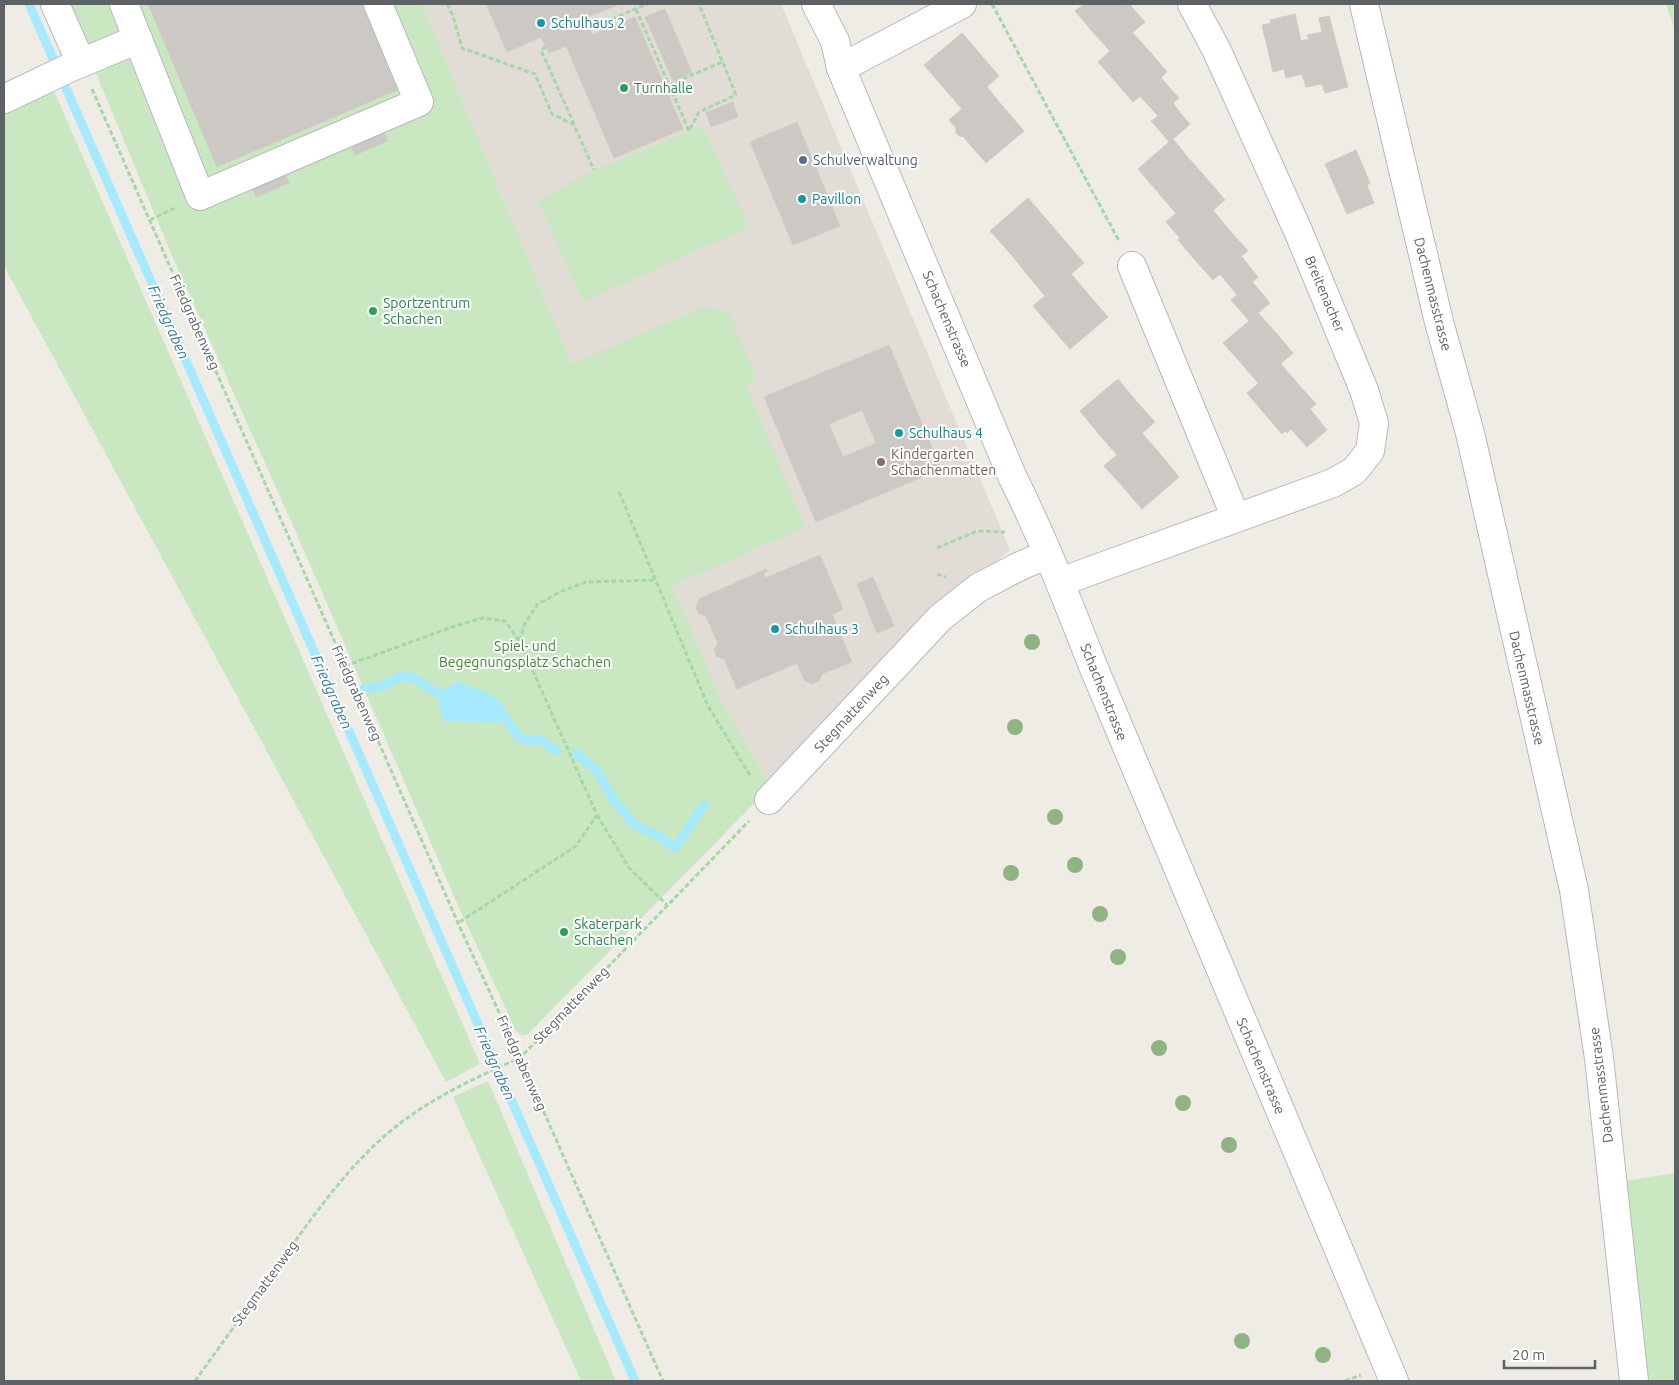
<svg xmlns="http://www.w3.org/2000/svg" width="1679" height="1385" font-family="Ubuntu,sans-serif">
<rect width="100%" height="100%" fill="#efebe5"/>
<path fill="#e1dcd6" d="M422,4h359l229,546 -49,41 -190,195 -48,-82 -151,-340z"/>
<g fill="#c9e7c1">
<path d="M67,4h355l150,360 131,-57 26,6 28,66 -11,6 59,142 -133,59 51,118 48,82 -243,248 -6,2 -6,-5 -59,-128 -162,-373 -122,-272z"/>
<path d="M1666,4h9v27z"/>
<path d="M54,91l426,973 -34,18 -442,-816v-155z"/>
<path d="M703,126l46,101 -166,75 -45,-101 56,-31z"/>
<path d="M488,1081l128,300h-35l-128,-284z"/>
<path d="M1675,1173v208h-32l-22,-199z"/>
</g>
<path fill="#a5eaff" d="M457,682c18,7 51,12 50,37l-9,4 -55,-2 -6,-28z"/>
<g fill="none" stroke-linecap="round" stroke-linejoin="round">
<g stroke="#a5eaff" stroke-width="9">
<path d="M29,4l606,1377"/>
<path d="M364,688h9l10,-2 16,-9h13l25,16"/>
<path d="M507,719c10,15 11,26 32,20l17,12"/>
<path d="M576,753l20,17 17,29 18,22 13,9 13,5 18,13 29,-43"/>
</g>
</g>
<g fill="#ccc8c4" stroke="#d4cbc3" fill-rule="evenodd">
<path d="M148,4h218l36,84 -185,79z"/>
<path d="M486,4h134l-34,14 7,17 -24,10 -2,-5 -7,3 -5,-12 -48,21z"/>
<path d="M1084,4h40l-32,27 -17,-20z"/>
<path d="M1124,4h5l16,18 -35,29 -18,-20z"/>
<path d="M665,9l27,64 -19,8 -28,-64z"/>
<path d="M1295,14l16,72 -5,1 -4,-13 -16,4 -2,-9 -11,3 -11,-47 9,-2 -1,-3z"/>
<path d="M1329,16l19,71 -23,6 -3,-9 -11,2 -10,-45 8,-2 -2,-4 15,-3 -3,-14z"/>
<path d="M635,17l48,112 -69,29 -48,-112z"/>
<path d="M555,31l5,12 7,-3 2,5 -20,8 -8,-16z"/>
<path d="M1132,32l18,20 -35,29 -17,-19z"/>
<path d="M962,33l19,22 -38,32 -19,-22z"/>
<path d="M1150,52l17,20 -6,6 9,10 -21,18 -9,-10 -7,6 -18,-21z"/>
<path d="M981,55l18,21 -37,33 -19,-22z"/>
<path d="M987,87l18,22 -38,32 -3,-4 -5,-1 -3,-3v-5l-7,-8z"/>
<path d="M1170,88l9,10 -6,5 8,11 -20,18 -10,-11 7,-5 -9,-10z"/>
<path d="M733,102l5,15 -27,10 -5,-14z"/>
<path d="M1005,109l19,22 -38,32 -19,-22z"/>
<path d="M1181,114l9,10 -17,15 17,21 -34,30 -18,-21 31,-27 -8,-10z"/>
<path d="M797,122l43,104 -47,19 -43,-103z"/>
<path d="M383,129l5,12 -33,14 -5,-12z"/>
<path d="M1356,150l14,33 -3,2 7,18 -27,11 -22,-50z"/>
<path d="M1190,160l18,20 -35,30 -17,-20z"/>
<path d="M284,171l5,12 -33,14 -5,-12z"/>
<path d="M1208,180l17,20 -45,38 -14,-16 10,-9 -3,-3z"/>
<path d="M1028,198l19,22 -38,32 -19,-21z"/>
<path d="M1213,210l16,20 -34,30 -17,-20z"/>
<path d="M1047,220l18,21 -38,33 -18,-22z"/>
<path d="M1229,230l19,21 -7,5 9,11 -21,18 -9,-11 -7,6 -18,-20z"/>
<path d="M1065,241l19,22 -39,33 -18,-22z"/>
<path d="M1250,267l8,10 -21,18 -8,-10z"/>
<path d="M1071,274l18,21 -38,32 -18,-21z"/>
<path d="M1252,282l9,10 -21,18 -9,-10z"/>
<path d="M1261,292l9,11 -12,10 18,20 -35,30 -18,-20 26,-22 -9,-11z"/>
<path d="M1089,295l19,22 -38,32 -19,-22z"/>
<path d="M1276,333l17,20 -35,30 -17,-20z"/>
<path d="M889,345l52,124 -125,53 -52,-125zM862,410l14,33 -33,14 -14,-33z"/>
<path d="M1281,364l17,20 -34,29 -17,-20z"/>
<path d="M1118,379l18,22 -38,32 -18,-22z"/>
<path d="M1298,384l18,20 -6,5 8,10 -20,18 -7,-8 -4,4 -2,-2 -3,3 -18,-21z"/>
<path d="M1136,401l19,21 -38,33 -19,-22z"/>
<path d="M1318,419l9,11 -20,17 -9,-10z"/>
<path d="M1142,433l19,22 -38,32 -19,-21z"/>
<path d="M1161,455l18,22 -37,32 -19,-22z"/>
<path d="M820,555l23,54 -8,4 -15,-32 -15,5 -4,-10 -10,-4 -2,-4z"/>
<path d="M789,568l2,4 10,4 4,10 15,-5 15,32 -3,1 20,48 -30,12 -3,7 -7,3 -7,-3 -8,-18 -60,26 -13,-30 -7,-2 -3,-7 4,-7 -12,-27 -8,-3 -2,-7 3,-7 67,-30 1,3 -3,1 1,5z"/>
<path d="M873,577l21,49 -17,7 -20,-49z"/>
</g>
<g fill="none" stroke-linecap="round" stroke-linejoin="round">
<defs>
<g id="minor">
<path d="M55,4l26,59"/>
<path d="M124,4l76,192 219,-94 -41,-98"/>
<path d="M816,4l19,37 6,27 171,408c31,62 56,126 81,190l301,715"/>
<path d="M1364,4l75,318 31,111 104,457 25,168 35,323"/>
<path d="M841,68l121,-64"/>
<path d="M4,99l65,-31 69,-29"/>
<path d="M1132,266l104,252"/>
<path d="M1060,582l273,-99 21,-12 16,-20 4,-28 -10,-33 -65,-157 -82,-182 -25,-47"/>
<path d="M769,800l171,-182 38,-30 40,-21 30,-13"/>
</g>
</defs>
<use href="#minor" stroke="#b5b9bc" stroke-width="30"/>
<g stroke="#a4d9a7" stroke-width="3" stroke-dasharray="5 2.5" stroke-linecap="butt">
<path d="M447,4l6,12 9,32 73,26 17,40 22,11 20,45"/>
<path d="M992,4l127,237"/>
<path d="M636,9l53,122 10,-19 37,-17 -37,-91"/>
<path d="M591,28l56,-24"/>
<path d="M546,47l-5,3 33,74"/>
<path d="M669,85l55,-24"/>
<path d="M92,89l366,834 62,135 143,323"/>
<path d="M150,220l25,-12"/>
<path d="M619,492l89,214 43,71"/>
<path d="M937,548l40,-17 28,1"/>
<path d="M937,574l9,3"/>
<path d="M520,641l5,-18 13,-19 24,-13 24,-9 69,-2"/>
<path d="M345,666l107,-39 30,-9 23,3 15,21 77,173 -21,31 -118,77"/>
<path d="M597,815l32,53 38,37"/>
<path d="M195,1381c29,-40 57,-80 86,-120 32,-45 65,-92 107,-128 39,-33 86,-55 132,-75l229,-237"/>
<path d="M1345,1381l16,-6"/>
</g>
<use href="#minor" stroke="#fff" stroke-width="28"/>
</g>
<g fill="#8fb383">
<circle cx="1032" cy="642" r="8"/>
<circle cx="1015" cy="727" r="8"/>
<circle cx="1055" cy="817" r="8"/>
<circle cx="1075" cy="865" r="8"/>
<circle cx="1011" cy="873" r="8"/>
<circle cx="1100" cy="914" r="8"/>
<circle cx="1118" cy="957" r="8"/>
<circle cx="1159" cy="1048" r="8"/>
<circle cx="1183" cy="1103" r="8"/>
<circle cx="1229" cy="1145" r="8"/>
<circle cx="1242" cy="1341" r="8"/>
<circle cx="1323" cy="1355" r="8"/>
</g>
<g fill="#0f9aa8" stroke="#fff" stroke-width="2">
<circle cx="541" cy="23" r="5"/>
<circle cx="802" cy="199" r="5"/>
<circle cx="899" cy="433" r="5"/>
<circle cx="775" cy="629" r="5"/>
</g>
<g fill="#2e9e5b" stroke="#fff" stroke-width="2">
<circle cx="624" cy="88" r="5"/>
<circle cx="373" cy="311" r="5"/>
<circle cx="564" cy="932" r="5"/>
</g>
<circle fill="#5c6f8a" stroke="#fff" stroke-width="2" cx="803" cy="160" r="5"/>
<circle fill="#8d6e63" stroke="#fff" stroke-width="2" cx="881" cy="462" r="5"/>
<g text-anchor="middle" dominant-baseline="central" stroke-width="4" stroke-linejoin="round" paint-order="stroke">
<g font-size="14" fill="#0d838f" stroke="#fff" text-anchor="start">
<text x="551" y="23">Schulhaus 2</text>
<text x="812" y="199">Pavillon</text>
<text x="909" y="433">Schulhaus 4</text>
<text x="785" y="629">Schulhaus 3</text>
</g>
<g font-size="14" fill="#27864d" stroke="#fff" text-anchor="start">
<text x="634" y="88">Turnhalle</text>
<text x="383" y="303">Sportzentrum<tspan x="383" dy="16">Schachen</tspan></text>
<text x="574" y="924">Skaterpark<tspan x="574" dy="16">Schachen</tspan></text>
</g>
<g font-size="14" fill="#4e5e75" stroke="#fff" text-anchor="start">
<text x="813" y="160">Schulverwaltung</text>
</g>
<g font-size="14" fill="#5c6265" stroke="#fff">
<text transform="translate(1325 294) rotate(67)">Breitenacher</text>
<text transform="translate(1433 294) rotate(76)">Dachenmasstrasse</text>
<text transform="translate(947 319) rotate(67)">Schachenstrasse</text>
<text transform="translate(195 322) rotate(66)">Friedgrabenweg</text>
<text transform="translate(1527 688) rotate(77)">Dachenmasstrasse</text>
<text transform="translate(1104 692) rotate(68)">Schachenstrasse</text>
<text transform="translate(357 693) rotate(66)">Friedgrabenweg</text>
<text transform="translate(851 713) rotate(-47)">Stegmattenweg</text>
<text transform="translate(571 1005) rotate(-46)">Stegmattenweg</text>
<text transform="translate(522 1063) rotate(66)">Friedgrabenweg</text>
<text transform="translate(1261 1066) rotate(67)">Schachenstrasse</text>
<text transform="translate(1601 1085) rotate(-97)">Dachenmasstrasse</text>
<text transform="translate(265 1283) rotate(-54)">Stegmattenweg</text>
</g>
<g font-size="14" fill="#785e54" stroke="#fff" text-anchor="start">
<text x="891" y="454">Kindergarten<tspan x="891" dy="16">Schachenmatten</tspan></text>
</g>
<g font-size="14" fill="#408533" stroke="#fff">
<text x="525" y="646">Spiel- und<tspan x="525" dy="16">Begegnungsplatz Schachen</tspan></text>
</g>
<g font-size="15" font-style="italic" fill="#377b98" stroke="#fff">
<text transform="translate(169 322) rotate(66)">Friedgraben</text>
<text transform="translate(332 692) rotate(66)">Friedgraben</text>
<text transform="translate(495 1063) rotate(66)">Friedgraben</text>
</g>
</g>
<rect width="1679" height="1385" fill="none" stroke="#5c6265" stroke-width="10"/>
<path d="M1504 1360v8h91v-8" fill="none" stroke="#5c6265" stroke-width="2.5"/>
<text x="1512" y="1360" font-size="15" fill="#5c6265" stroke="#ffffff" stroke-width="4" paint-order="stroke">20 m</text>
</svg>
